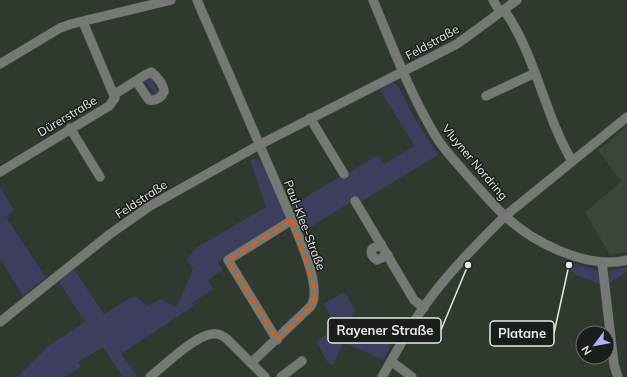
<svg xmlns="http://www.w3.org/2000/svg" width="627" height="377" font-family="Mulish,sans-serif">
<rect width="100%" height="100%" fill="#2f392e"/>
<path fill="#394738" d="M627,125v127l-17,3 -25,-43 28,-23 8,-8 -23,-31 12,-9z"/>
<g fill="#3d3d5e">
<path d="M146,75l10,4 -4,2 5,9 5,-1 -8,9 -6,-3 6,-2 -7,-11 -6,1z"/>
<path d="M392,83l5,1 17,33 24,38 -79,48 -3,-4 -54,33 -11,-26 51,-31 6,-2 30,-18 6,9 31,-18 -35,-56z"/>
<path d="M255,159l6,3 2,3 24,56 -69,41 5,8 -15,10 5,9 -21,14 2,3 -73,48 17,23h-15l-20,-30 -25,15 3,5 -17,10h-46l30,-31 37,-24 -26,-40 15,-13 30,45 30,-18 14,10 12,-7 16,8 15,-31 2,-9 -7,-7 10,-12 70,-41 -16,-47z"/>
<path d="M0,187l14,23 -8,7 40,60 -23,19 -23,-38z"/>
<path d="M561,260c13,4 25,6 37,11l2,13 -25,-9z"/>
<path d="M627,267v5l-18,11v-12z"/>
<path d="M344,292l11,18 -8,16 44,19 -8,15 -40,-18 -10,23 -5,-2 -12,-22 22,-13 -14,-24z"/>
</g>
<g fill="none" stroke-linecap="round" stroke-linejoin="round">
<defs>
<g id="minor">
<path d="M197,0l95,220c7,18 32,71 18,87l-59,56"/>
<path d="M373,0c19,45 36,92 62,135 8,14 21,27 32,40 12,13 23,27 37,40 28,27 83,55 123,45"/>
<path d="M493,0l7,12"/>
<path d="M504,10c32,45 40,104 68,151"/>
<path d="M0,64l60,-36 11,-4 100,-24"/>
<path d="M115,94l30,-19 6,-3c6,4 13,13 13,20 -3,6 -8,9 -15,8l-13,-19"/>
<path d="M486,96l49,-23"/>
<path d="M310,118l34,56"/>
<path d="M70,128l30,49"/>
<path d="M0,172l109,-66 6,-8 -32,-76"/>
<path d="M355,201l59,99 10,8"/>
<path d="M381,244l-9,5c-2,5 1,9 5,11l11,-5"/>
<path d="M602,262l12,103 4,12"/>
<path d="M0,322l110,-88 40,-28 109,-61 198,-101 60,-44"/>
<path d="M277,340l-49,-80 64,-40"/>
<path d="M391,361l21,16"/>
<path d="M150,377c15,-12 45,-42 63,-43 5,-1 10,2 14,5l38,38"/>
<path d="M281,377l21,-16"/>
<path d="M382,377c13,-23 26,-47 41,-69 23,-33 53,-63 82,-92l122,-99"/>
</g>
</defs>
<use href="#minor" stroke="#4c554b" stroke-width="10"/>
<use href="#minor" stroke="#757974" stroke-width="9"/>
</g>
<path fill="none" stroke="#e8590c" stroke-width="3" stroke-dasharray="8 5" stroke-linejoin="round" d="M292,220l23,70 -2,14 -36,36 -49,-80z"/>
<g text-anchor="middle" dominant-baseline="central" stroke-width="3" stroke-linejoin="round" paint-order="stroke">
<g font-size="12" fill="#e4eae3" stroke="#1a1e1a">
<text transform="translate(432 42) rotate(-29)">Feldstraße</text>
<text transform="translate(67 116) rotate(-31)">Dürerstraße</text>
<text transform="translate(475 162) rotate(50)">Vluyner Nordring</text>
<text transform="translate(141 199) rotate(-33)">Feldstraße</text>
<text transform="translate(305 225) rotate(69)">Paul-Klee-Straße</text>
</g>
</g>
<path fill="none" stroke="#e4eae3" stroke-width="1.5" d="M468 265L441 330M569 265L554 333"/>
<g fill="#e4eae3" stroke="#1a1e1a" stroke-width="1.5">
<circle cx="468" cy="265" r="4"/>
<circle cx="569" cy="265" r="4"/>
</g>
<g fill="#1a1e1a" stroke="#e4eae3" stroke-width="1.5">
<rect x="328" y="318" width="113" height="25" rx="4"/>
<rect x="490" y="321" width="64" height="25" rx="4"/>
</g>
<g font-size="13" text-anchor="middle" font-weight="bold" fill="#e4eae3">
<text x="385" y="335">Rayener Straße</text>
<text x="522" y="338">Platane</text>
</g>
<g transform="translate(595 345) rotate(238)"><circle r="19" fill="#1a1e1a" stroke="#6b706a"/>
<path d="M0-3L7 15L0 10L-7 15Z" fill="#adaffb"/>
<text y="-6" font-size="11" font-weight="bold" text-anchor="middle" fill="#e4eae3">N</text>
</g>
</svg>
